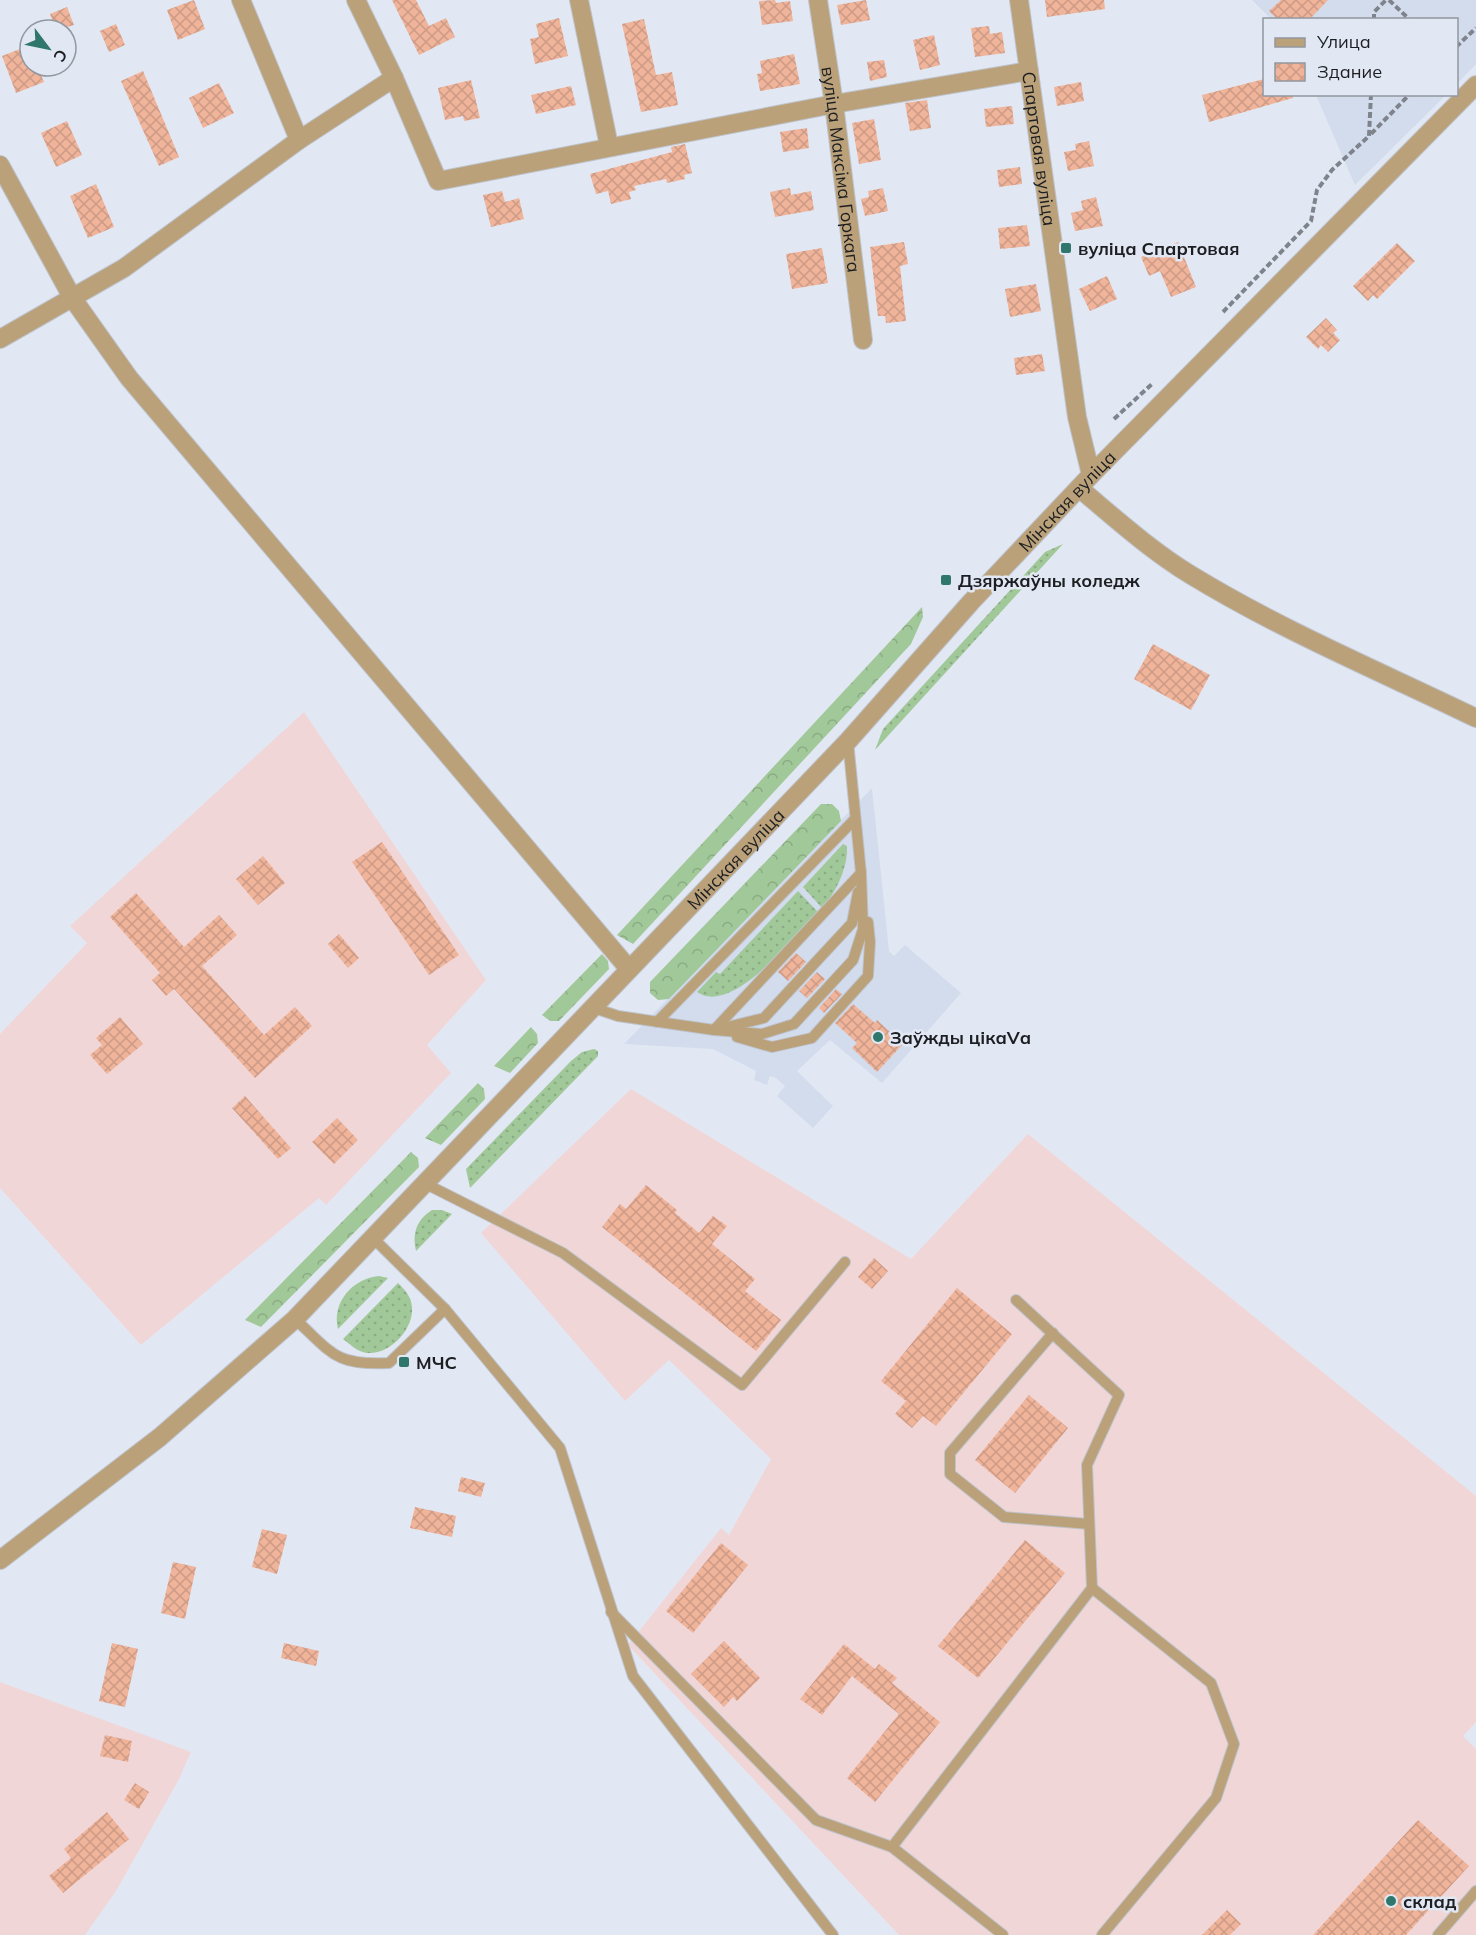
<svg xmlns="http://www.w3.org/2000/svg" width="1476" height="1935" font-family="Mulish,sans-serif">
<defs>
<pattern id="grass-dots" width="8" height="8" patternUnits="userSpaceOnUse" patternTransform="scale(1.5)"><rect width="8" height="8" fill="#a1c899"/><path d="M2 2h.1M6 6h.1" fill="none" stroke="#8aab84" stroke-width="1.8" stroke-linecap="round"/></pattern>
<pattern id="forest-crowns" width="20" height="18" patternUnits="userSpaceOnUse" patternTransform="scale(1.5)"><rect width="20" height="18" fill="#a1c899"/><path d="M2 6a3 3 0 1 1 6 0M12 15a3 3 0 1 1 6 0" fill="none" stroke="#8aab84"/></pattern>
<pattern id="building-cross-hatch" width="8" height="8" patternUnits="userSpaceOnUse" patternTransform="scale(1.5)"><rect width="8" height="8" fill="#f0b49b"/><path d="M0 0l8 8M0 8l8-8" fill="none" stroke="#cd9a85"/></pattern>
</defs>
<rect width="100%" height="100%" fill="#e2e8f3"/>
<g fill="#d2dced">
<path d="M1252,0h224v64l-19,20 -1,-64 -185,-1z"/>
<path d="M1316,95h130l-91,90z"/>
<path d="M872,788l17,163 5,5 11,-11 56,48 -79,90 -52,-43 -33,31 36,35 -20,22 -36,-32 8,-10 -9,-8 -6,-2 -3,9 -13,-5 2,-9 -43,-22 -89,-5z"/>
</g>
<g fill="#f1d6d7">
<path d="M304,712l182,268 -59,65 24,28 -125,132 -7,-7 -178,147 -141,-157v-154l87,-91 -17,-17z"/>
<path d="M631,1089l280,170 117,-125 448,362v226l-13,14 13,13v186h-577l-271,-290 93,-117 8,7 42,-76 -102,-99 -44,41 -144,-168z"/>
<path d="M0,1682l191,70 -13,29 -62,110 -31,44h-85z"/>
</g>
<g fill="url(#grass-dots)">
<path d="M1063,544l-188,206 8,-21 162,-177z"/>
<path d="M843,844l4,2c1,22 -11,46 -25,62l-19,-21z"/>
<path d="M798,891l20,21c-21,22 -86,105 -121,80l19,-20 4,2z"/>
<path d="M594,1049l4,2v5l-128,132 -4,-19 105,-108 11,-9z"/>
<path d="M432,1210h10l10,4 -36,37c-4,-17 0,-31 16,-41z"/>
<path d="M379,1276l9,2 -50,51c-7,-26 15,-51 41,-53z"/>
<path d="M398,1283c7,7 13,13 14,24 2,22 -22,48 -45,46 -10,-1 -17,-9 -24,-14z"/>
</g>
<g fill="url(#forest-crowns)">
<path d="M922,607l1,10 -12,27 -278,300 -16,-9z"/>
<path d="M821,804h11l7,7 2,10 -172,178 -11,1 -8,-7v-11z"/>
<path d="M602,954l6,7 1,8 -50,52h-9l-8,-6z"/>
<path d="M531,1027l6,7 1,9 -28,30 -16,-7z"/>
<path d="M478,1083l6,6 1,10 -44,46 -16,-7z"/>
<path d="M411,1152l7,6 1,9 -158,160 -16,-7z"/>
</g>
<g fill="url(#building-cross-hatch)">
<path d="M194,0l11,29 -27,11 -11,-30z"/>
<path d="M392,0h24l13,26 17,-8 9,19 -36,18z"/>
<path d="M775,0l1,3 14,-2 3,20 -31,4 -3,-24z"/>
<path d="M866,0l4,20 -29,5 -4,-20z"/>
<path d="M1045,0h59l1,9 -58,8z"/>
<path d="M1281,0h47l-19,20h-31l-9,-9z"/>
<path d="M67,7l7,18 -18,5 -6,-16z"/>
<path d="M559,18l9,38 -33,8 -5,-25 9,-2 -3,-13z"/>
<path d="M644,19l12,56 16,-3 6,33 -37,7 -19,-88z"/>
<path d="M116,24l9,21 -16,7 -9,-21z"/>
<path d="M989,26l1,8 12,-2 3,21 -30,4 -4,-29z"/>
<path d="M934,35l6,30 -20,5 -7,-30z"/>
<path d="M30,45v21h7l7,16 -28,11 -14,-37z"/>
<path d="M794,54l6,30 -40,7 -3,-17 5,-1 -2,-12z"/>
<path d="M884,60l3,17 -17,4 -3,-19z"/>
<path d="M143,71l36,86 -20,9 -38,-85z"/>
<path d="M1264,79v15h29v4l-84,24 -7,-27z"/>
<path d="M471,80l9,38 -16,3 -1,-5 -18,4 -7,-32z"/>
<path d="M1081,82l3,19 -27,5 -3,-19z"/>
<path d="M219,83l15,30 -31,15 -14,-30z"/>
<path d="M571,86l5,19 -40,9 -5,-19z"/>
<path d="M927,100l4,28 -21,3 -5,-28z"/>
<path d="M1012,106l2,18 -28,3 -2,-18z"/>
<path d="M874,119l7,41 -22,4 -7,-41z"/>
<path d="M67,121l15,34 -26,12 -15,-34z"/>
<path d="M807,128l2,20 -26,4 -3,-20z"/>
<path d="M1089,141l5,25 -26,5 -4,-19 12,-2 -1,-6z"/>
<path d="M685,144l7,29 -8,2 1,4 -18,4 -1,-4 -32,7 2,4 -7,2 2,7 -20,5 -3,-13 -12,3 -6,-20 82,-22 -1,-5z"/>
<path d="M1020,167l2,17 -23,3 -2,-17z"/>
<path d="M96,184l18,43 -26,11 -18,-42z"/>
<path d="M790,188l1,7 20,-4 3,19 -39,7 -5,-25z"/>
<path d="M883,188l5,23 -23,5 -4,-17 8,-2 -1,-6z"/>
<path d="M502,191l3,11 14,-4 5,21 -33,8 -8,-32z"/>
<path d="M1096,197l7,29 -28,5 -4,-18 12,-3 -2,-9z"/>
<path d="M1027,225l3,21 -30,3 -2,-21z"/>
<path d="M904,242l4,22 -8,2 6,55 -20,2 -1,-7h-7l-8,-69z"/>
<path d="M1178,242l18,45 -25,10 -11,-26 -11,5 -8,-19z"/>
<path d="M1397,243l18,18 -38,38 -4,-4 -5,6 -15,-15z"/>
<path d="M822,248l6,35 -36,6 -6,-35z"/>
<path d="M1107,276l10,23 -27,12 -11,-22z"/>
<path d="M1036,284l5,27 -31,6 -5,-28z"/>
<path d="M1326,318l11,12 -4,3 7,7 -12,12 -7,-7 -3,4 -12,-12z"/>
<path d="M1042,354l3,17 -29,4 -2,-17z"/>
<path d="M1153,644l57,31 -19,35 -57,-31z"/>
<path d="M382,842l77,113 -30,20 -77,-113z"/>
<path d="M263,856l22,27 -27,22 -22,-26z"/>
<path d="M136,893l48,54 35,-32 18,20 -35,31 62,69 31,-28 17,19 -57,52 -81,-89 -8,7 -14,-16 8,-7 -50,-56z"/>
<path d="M339,934l20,24 -11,10 -20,-24z"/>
<path d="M796,953l10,9 -18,19 -10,-9z"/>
<path d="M817,972l8,7 -18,19 -8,-7z"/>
<path d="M836,989l6,5 -18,19 -5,-5z"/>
<path d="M853,1004l22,19 2,-3 26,24 -26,28 -25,-24 5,-5 -22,-20z"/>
<path d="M120,1017l23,27 -36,30 -17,-19 12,-10 -6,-7z"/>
<path d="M245,1096l46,52 -13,11 -46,-51z"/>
<path d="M337,1118l21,22 -24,24 -22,-22z"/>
<path d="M646,1185l31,25 -2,3 24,20 14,-17 14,10 -15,18 43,35 -10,12 36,29 -25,31 -154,-124 18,-23 6,5z"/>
<path d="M874,1258l14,13 -16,18 -14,-12z"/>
<path d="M957,1288l55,46 -76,92 -13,-10 -11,12 -17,-14 11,-13 -25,-20z"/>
<path d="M1029,1395l39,33 -53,65 -40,-33z"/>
<path d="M461,1477l24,6 -4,14 -23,-6z"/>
<path d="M415,1507l41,9 -4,21 -42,-9z"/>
<path d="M262,1529l25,6 -10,39 -25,-7z"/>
<path d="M1025,1540l40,33 -87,105 -40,-32z"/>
<path d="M721,1543l27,22 -55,68 -27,-22z"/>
<path d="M173,1562l23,5 -11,52 -24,-6z"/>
<path d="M724,1641l36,37 -23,23 -4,-4 -9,10 -33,-33z"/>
<path d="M112,1643l26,6 -13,58 -26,-6z"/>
<path d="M284,1643l35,8 -3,15 -35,-8z"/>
<path d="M844,1644l31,25 4,-5 18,14 -5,5 48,39 -65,80 -28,-24 52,-64 -47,-38 -30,39 -22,-16z"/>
<path d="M105,1735l27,6 -4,21 -28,-6z"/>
<path d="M135,1783l14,9 -10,17 -15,-9z"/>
<path d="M107,1812l22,27 -66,54 -14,-17 22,-18 -7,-9z"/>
<path d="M1418,1820l51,46 -63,69h-93z"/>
<path d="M1227,1910l14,14 -11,11h-28z"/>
</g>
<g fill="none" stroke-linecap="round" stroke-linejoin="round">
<defs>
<g id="service">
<path d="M594,1008l24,8 96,14 48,4 32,-10 59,-64 10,-31 -2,-56 -13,-132"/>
<path d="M657,1022l198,-203"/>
<path d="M723,1028l41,-10 88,-95 6,-31"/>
<path d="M714,1030l147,-157"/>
<path d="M737,1037l35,10 40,-9 56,-62 2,-34 -2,-20"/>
<path d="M426,1184l137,69 179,132 103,-123"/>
<path d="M373,1238l72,71 115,139 73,228 200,259"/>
<path d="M295,1319c37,34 40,47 94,44l56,-54"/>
<path d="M1053,1333l-103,120v21l54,43 85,7"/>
<path d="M1092,1588l119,95 23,61 -18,54 -114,137"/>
<path d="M611,1612l205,208 76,27 200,-259 -5,-123 32,-70 -103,-95"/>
<path d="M892,1847l111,88"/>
<path d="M1438,1935l38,-44"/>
</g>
<g id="minor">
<path d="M241,0l58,140"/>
<path d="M356,0l38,78 44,103 396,-77 195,-33"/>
<path d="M579,0l30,146"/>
<path id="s1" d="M818,0l16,104 29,236"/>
<path id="s2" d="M1019,0l58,417 14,58"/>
<path d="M0,165l73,134 56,79 500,591"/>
<path d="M0,339l124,-71 175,-128 95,-62"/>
</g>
<g id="tertiary">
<path d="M1079,488c36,30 71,62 112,87 90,55 190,97 285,143"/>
<path id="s3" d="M0,1560l160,-123 135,-118 553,-578 123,-139 120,-127 385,-390"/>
</g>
</defs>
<use href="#service" stroke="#bec4cd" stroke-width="12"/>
<use href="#minor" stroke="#bec4cd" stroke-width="20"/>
<use href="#tertiary" stroke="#bec4cd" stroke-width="20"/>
<g stroke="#7f838b" stroke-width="4" stroke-dasharray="6 3" stroke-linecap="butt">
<path d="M1389,0l21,20"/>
<path d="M1374,20v-8l12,-12"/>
<path d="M1456,47l20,-19"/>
<path d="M1371,94l-2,42 41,-42"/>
<path d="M1223,312l88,-91 6,-31 15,-20 37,-34"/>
<path d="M1114,419l39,-36"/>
</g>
<use href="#service" stroke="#bba179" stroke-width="10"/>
<use href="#minor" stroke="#bba179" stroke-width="18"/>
<use href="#tertiary" stroke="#bba179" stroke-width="18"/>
</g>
<g fill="#2f766c" stroke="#e2e8f3" stroke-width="2">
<rect x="1060" y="242" width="12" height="12" rx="3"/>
<rect x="940" y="574" width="12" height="12" rx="3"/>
<circle cx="878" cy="1037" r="6"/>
<rect x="398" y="1356" width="12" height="12" rx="3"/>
<circle cx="1391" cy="1901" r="6"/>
</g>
<g text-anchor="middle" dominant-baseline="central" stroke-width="5" stroke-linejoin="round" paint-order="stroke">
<g font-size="18" fill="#1c1e22" stroke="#e2e8f3">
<text stroke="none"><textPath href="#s2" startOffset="150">Спартовая вуліца</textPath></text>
<text stroke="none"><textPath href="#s1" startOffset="171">вуліца Максіма Горкага</textPath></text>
<text stroke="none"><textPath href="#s3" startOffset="1506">Мінская вуліца</textPath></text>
<text stroke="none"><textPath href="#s3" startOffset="1018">Мінская вуліца</textPath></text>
</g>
<g font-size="18" font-weight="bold" fill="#1c1e22" stroke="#e2e8f3" text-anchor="start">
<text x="1078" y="248">вуліца Спартовая</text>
<text x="958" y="580">Дзяржаўны коледж</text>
<text x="890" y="1037">Заўжды цікаVа</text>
<text x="416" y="1362">МЧС</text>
<text x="1403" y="1901">склад</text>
</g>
</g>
<rect x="1263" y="18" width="195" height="78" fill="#e2e8f3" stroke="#93979f" stroke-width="1.5"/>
<rect x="1275" y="38" width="30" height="9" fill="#bba179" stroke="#93979f" stroke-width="1.5"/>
<text x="1317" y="48" font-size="18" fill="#1c1e22">Улица</text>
<rect x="1275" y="63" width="30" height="18" fill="url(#building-cross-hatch)" stroke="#93979f" stroke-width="1.5"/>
<text x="1317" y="78" font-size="18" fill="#1c1e22">Здание</text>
<g transform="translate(48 48) rotate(122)"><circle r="28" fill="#e2e8f3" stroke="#93979f" stroke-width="1.5"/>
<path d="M0-4.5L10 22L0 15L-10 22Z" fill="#2f766c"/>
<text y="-9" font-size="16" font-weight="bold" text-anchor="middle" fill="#1c1e22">С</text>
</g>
</svg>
